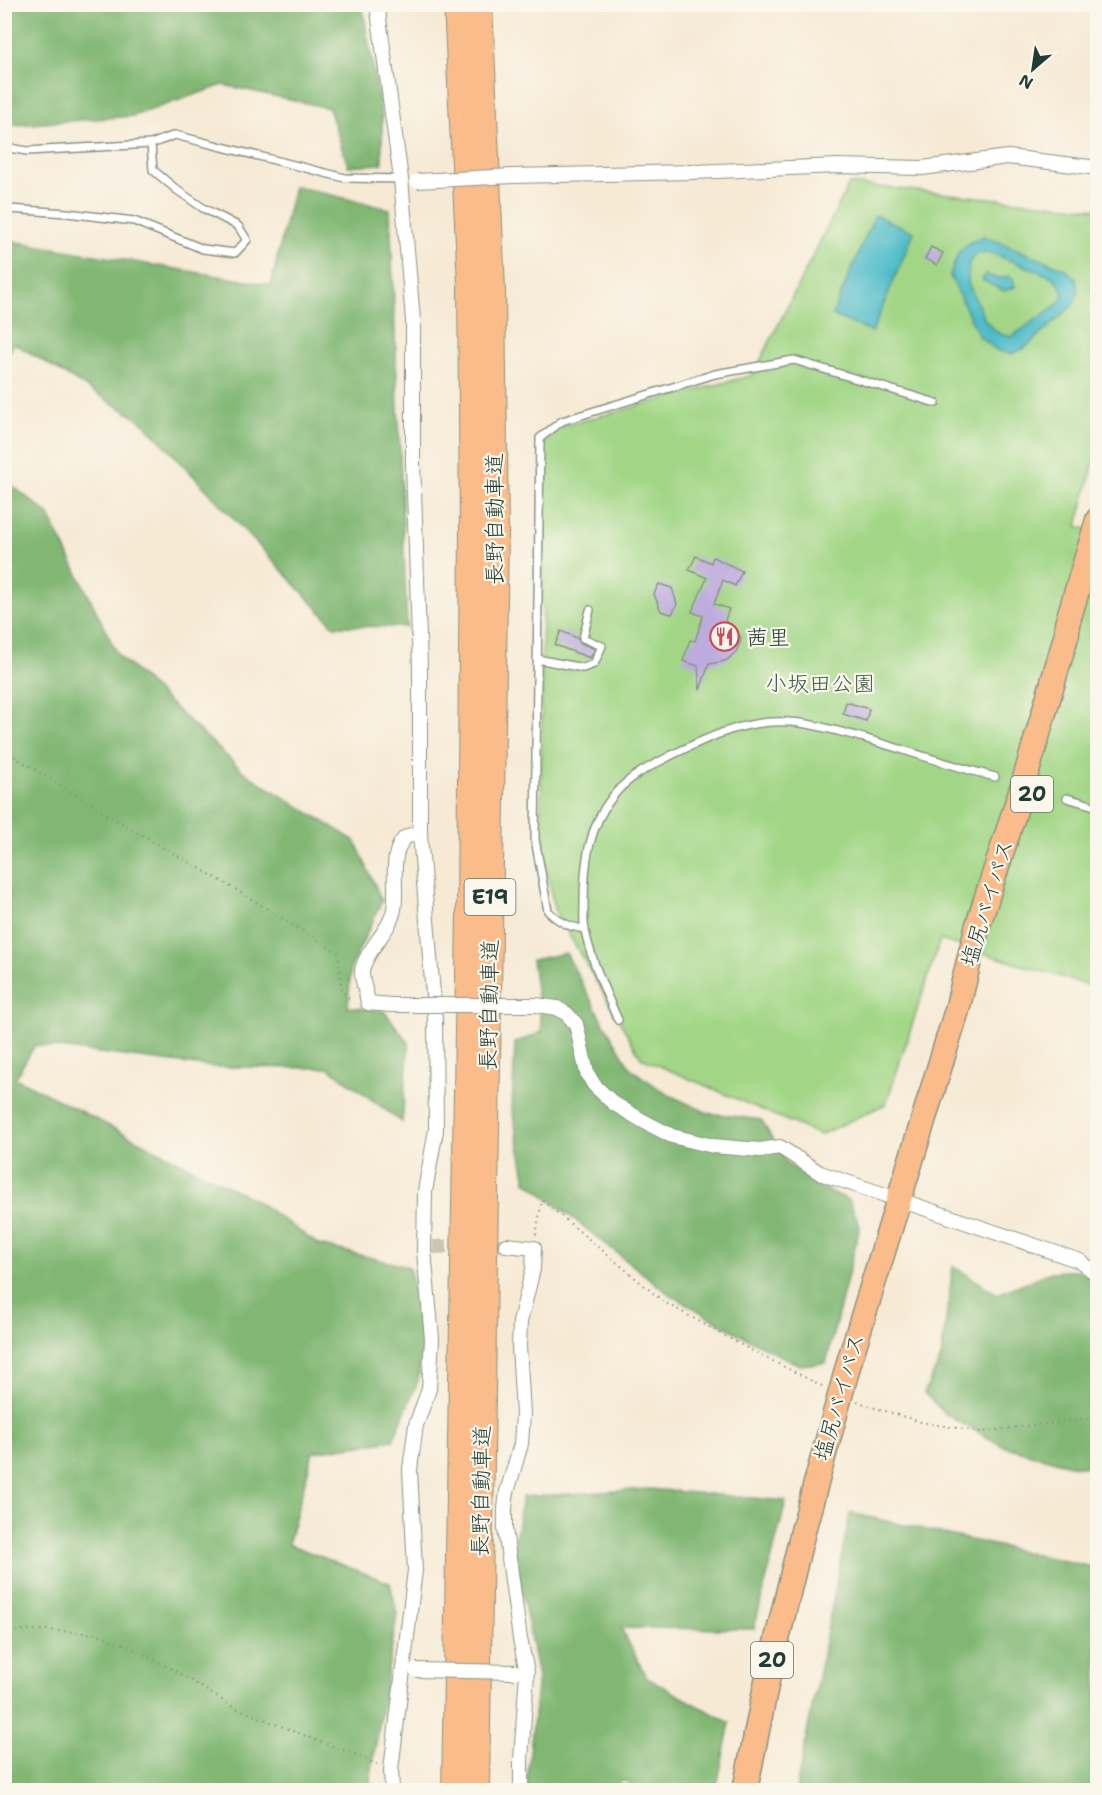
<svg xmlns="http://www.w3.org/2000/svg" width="1102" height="1795" font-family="'Shantell Sans','Klee One',sans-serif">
<rect width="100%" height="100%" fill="#fbf7ec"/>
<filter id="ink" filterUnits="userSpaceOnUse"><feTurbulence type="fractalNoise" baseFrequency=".0167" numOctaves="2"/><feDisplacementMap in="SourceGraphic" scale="12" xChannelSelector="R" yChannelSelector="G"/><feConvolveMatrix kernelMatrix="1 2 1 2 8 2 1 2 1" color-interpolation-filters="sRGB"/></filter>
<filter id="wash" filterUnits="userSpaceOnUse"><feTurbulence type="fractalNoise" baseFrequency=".008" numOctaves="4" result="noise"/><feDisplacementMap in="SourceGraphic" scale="24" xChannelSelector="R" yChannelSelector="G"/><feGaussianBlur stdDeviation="1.35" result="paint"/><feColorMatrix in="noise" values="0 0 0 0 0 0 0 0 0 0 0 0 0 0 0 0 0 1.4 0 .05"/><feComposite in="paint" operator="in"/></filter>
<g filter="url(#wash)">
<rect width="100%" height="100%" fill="#f6ead5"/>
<path fill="#a2d686" stroke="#608a5d" stroke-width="1.5" d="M849,184l248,25v242l-20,75 21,6 -1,456 -157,-48 -54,164 -66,31 -179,-77 -87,-149 -13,-74 3,-404 209,-56z"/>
<g fill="#81b773" stroke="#507a54" stroke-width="1.5">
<path d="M5,4l357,1 20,112v47l-34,2 -19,-58 -106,-23 -90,31 -128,10z"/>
<path d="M294,186l96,23 17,418 -73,-1 -191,-204 -129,-79 -9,19v-122l266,45z"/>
<path d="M4,479l44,35 70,141 128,119 109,67 27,60 -31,66 -3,40 36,4 25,32 -7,79 -73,-54 -115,-1 -179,-22 -20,33 240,122 64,45 90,22 15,66 -6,48 -25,59 -80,12 -25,92 102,39 7,31 -27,167 1,9h-366z"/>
<path d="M566,953l34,64 31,52 36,25 41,19 53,7 25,42 28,22 35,16 11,26 -34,137 -27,2 -53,-27 -77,-44 -143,-113 -14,-71 3,-67 27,-11 -10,-72z"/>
<path d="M953,1266l44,28 54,-22 46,-3v199l-28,-3 -66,-19 -55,-30 -24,-23 17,-35z"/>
<path d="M650,1489l136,12 -32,128 -133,-1 26,50 83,45 -14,67h-74l-20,-10 -5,10h-91l12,-113 -24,-128 8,-52z"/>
<path d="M850,1513l247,55v222h-301z"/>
</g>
<g fill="#4ebcc8" stroke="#367c7e" stroke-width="1.5" fill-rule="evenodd">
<path d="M875,215l39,17 -42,100 -40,-17z"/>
<path d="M984,236l81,33 11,10 2,15 -5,11 -48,43 -14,6 -13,-3 -19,-15 -29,-60c7,-25 9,-30 34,-40zM977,254l14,-1 62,24 7,8 3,11 -4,7 -48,34 -13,-4 -13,-13 -17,-37 1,-21z"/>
<path d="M985,274c8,3 15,6 23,2l5,2 2,9 -11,4 -22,-11z"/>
</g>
<g id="blocks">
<g fill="#bdabdd">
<path d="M931,247l12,6 -6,12 -12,-6z"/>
<path d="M696,556l15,7 2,-6 29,14 -7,15 -12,-6 -9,24 15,5 -4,11 8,14 8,3 -1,5 -4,10 -9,8 -6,2 -12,2 -9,26 -2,-24 -15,-5 7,-21 5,1 8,-25 -11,-4 15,-34 -18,-8z"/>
<path d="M659,584l13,4 5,16 -5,10 -11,-3 -7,-17z"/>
<path d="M561,631l16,7 3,5 15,6 -5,9 -35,-13z"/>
<path d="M846,702l23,7 -3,12 -23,-7z"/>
</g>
</g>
</g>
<g filter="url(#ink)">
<use href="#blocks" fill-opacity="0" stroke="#8a9484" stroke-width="1.5"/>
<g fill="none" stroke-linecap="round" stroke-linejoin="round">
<path stroke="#cbc7b5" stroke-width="14" stroke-dasharray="14 7" stroke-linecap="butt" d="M433,1247l73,-2"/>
<defs>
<g id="service">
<path d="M4,147l23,4 124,-7"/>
<path d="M4,201l5,8 58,4 67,8 69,28 32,4 12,-13 -9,-14 -35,-18 -26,-18 -24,-20 -2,-26 24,-9 170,43 56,1"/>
<path d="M537,659l46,9 11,-4 8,-18 -19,-8 7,-28"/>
<path d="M1067,798l31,9"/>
<path d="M585,929c-16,-2 -26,-7 -37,-18l-13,-72 5,-401 22,-17 153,-47 79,-14 142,43"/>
<path d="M618,1020c-13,-29 -26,-58 -33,-89 -2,-9 -1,-19 -1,-28 0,-38 4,-76 29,-107 17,-21 40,-31 63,-43 35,-17 72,-34 113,-31 23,1 48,9 71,15 45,13 89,28 135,40"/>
</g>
<g id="minor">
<path d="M377,4l24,175 12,141v142l7,205v166l15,186 1,111 -11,61 -1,60 8,88 -3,50 -13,36 -6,44 5,101 -24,200 1,20"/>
<path d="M512,176l181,-4 144,-6 85,2 86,-11 90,11"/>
<path d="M392,1005l-24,-2c-1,-8 -7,-25 -6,-32 3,-20 29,-41 32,-62 4,-20 -5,-52 9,-69 4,-5 11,-6 17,-7"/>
<path d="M536,1005l21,3 10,6 9,10 11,49 7,12 19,18 30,18 29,15 41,10 47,4 20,-3 40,26 260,88 18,14"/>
<path d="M506,1245l28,3 -1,21 -13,53 -1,24 4,68 -2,30 -14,48 -2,16v21l15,110 7,33 -6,88v30"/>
</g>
<g id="trunk">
<path d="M850,1359l107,-349 20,-82 47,-146 43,-149v-9l31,-104"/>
<path d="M745,1790l22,-109 36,-150"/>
</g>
<g id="motorway">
<path d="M455,1790l15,-876 3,-387 -2,-244 -14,-279"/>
<path d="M476,1790l19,-1257 -3,-242 -13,-287"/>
</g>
</defs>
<use href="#service" stroke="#8a9484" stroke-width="10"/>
<use href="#minor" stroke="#8a9484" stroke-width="16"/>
<use href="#trunk" stroke="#8a9484" stroke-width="27"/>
<use href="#motorway" stroke="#8a9484" stroke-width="28"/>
<g stroke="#8a9484" stroke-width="2" stroke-dasharray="1.5 4.5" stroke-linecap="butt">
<path d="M4,750l117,73 119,69 98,61 4,39 10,9"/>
<path d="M536,1235l6,-35 122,102 83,46 77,39"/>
<path d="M857,1401l15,6 49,15 60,10 117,-15"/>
<path d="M4,1631l44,-1 49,4 29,11 53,28 54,34 80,32 37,13 27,12"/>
</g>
<use href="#service" stroke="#fff" stroke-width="7"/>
<use href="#minor" stroke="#fff" stroke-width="14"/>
<use href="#trunk" stroke="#f9bc8a" stroke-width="24"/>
<use href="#motorway" stroke="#f9bc8a" stroke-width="26"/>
<defs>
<g id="minor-bridge">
<path d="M417,181l95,-5"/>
<path d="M392,1005h144"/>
<path d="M416,1670l99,2"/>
</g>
<path id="trunk-bridge" d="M803,1531l47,-172"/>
</defs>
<use href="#minor-bridge" stroke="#8a9484" stroke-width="16" stroke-linecap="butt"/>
<use href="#trunk-bridge" stroke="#8a9484" stroke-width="27" stroke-linecap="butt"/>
<use href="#minor-bridge" stroke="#fff" stroke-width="14"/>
<use href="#trunk-bridge" stroke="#f9bc8a" stroke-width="24"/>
</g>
</g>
<defs>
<symbol id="restaurant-ring" viewBox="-11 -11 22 22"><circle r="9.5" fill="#fbf7ec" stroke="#d1495b" stroke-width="1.5"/><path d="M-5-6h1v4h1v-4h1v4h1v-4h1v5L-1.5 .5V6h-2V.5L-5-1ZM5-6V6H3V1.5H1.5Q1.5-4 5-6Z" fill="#d1495b"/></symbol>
</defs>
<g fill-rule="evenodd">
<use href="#restaurant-ring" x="708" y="620" width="33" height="33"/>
</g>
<g text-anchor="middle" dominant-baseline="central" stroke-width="4.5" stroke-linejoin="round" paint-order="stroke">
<g fill="#fbf7ec" stroke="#61756b" stroke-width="1.5">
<rect x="1011" y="776" width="42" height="36" rx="4.5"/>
<rect x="464.5" y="879" width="51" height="36" rx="4.5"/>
<rect x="751" y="1642" width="42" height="36" rx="4.5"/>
</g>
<g font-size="21" font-weight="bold" fill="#1f3d34">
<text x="1032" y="794">20</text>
<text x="490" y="897">E19</text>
<text x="772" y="1660">20</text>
</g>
<g font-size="22" fill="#1f3d34" stroke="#fbf7ec">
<text transform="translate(494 519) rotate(-90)">長野自動車道</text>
<text transform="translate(987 903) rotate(-73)">塩尻バイパス</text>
<text transform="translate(489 1005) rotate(-89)">長野自動車道</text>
<text transform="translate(839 1397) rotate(-74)">塩尻バイパス</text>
<text transform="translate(481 1491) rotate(-89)">長野自動車道</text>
</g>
<g font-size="22" fill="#1f3d34" stroke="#fbf7ec" text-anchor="start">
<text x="746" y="637">茜里</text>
</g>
<g font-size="22" fill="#395c44" stroke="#fbf7ec">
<text x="820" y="683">小坂田公園</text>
</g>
</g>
<rect width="1102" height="1795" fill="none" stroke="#fbf7ec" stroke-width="24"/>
<g transform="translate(1033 69) rotate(209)" stroke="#fbf7ec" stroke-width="4.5" paint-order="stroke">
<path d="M0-4.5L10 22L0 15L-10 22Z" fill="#1f3d34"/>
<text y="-9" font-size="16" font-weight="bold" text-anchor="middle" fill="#1f3d34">N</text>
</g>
</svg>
